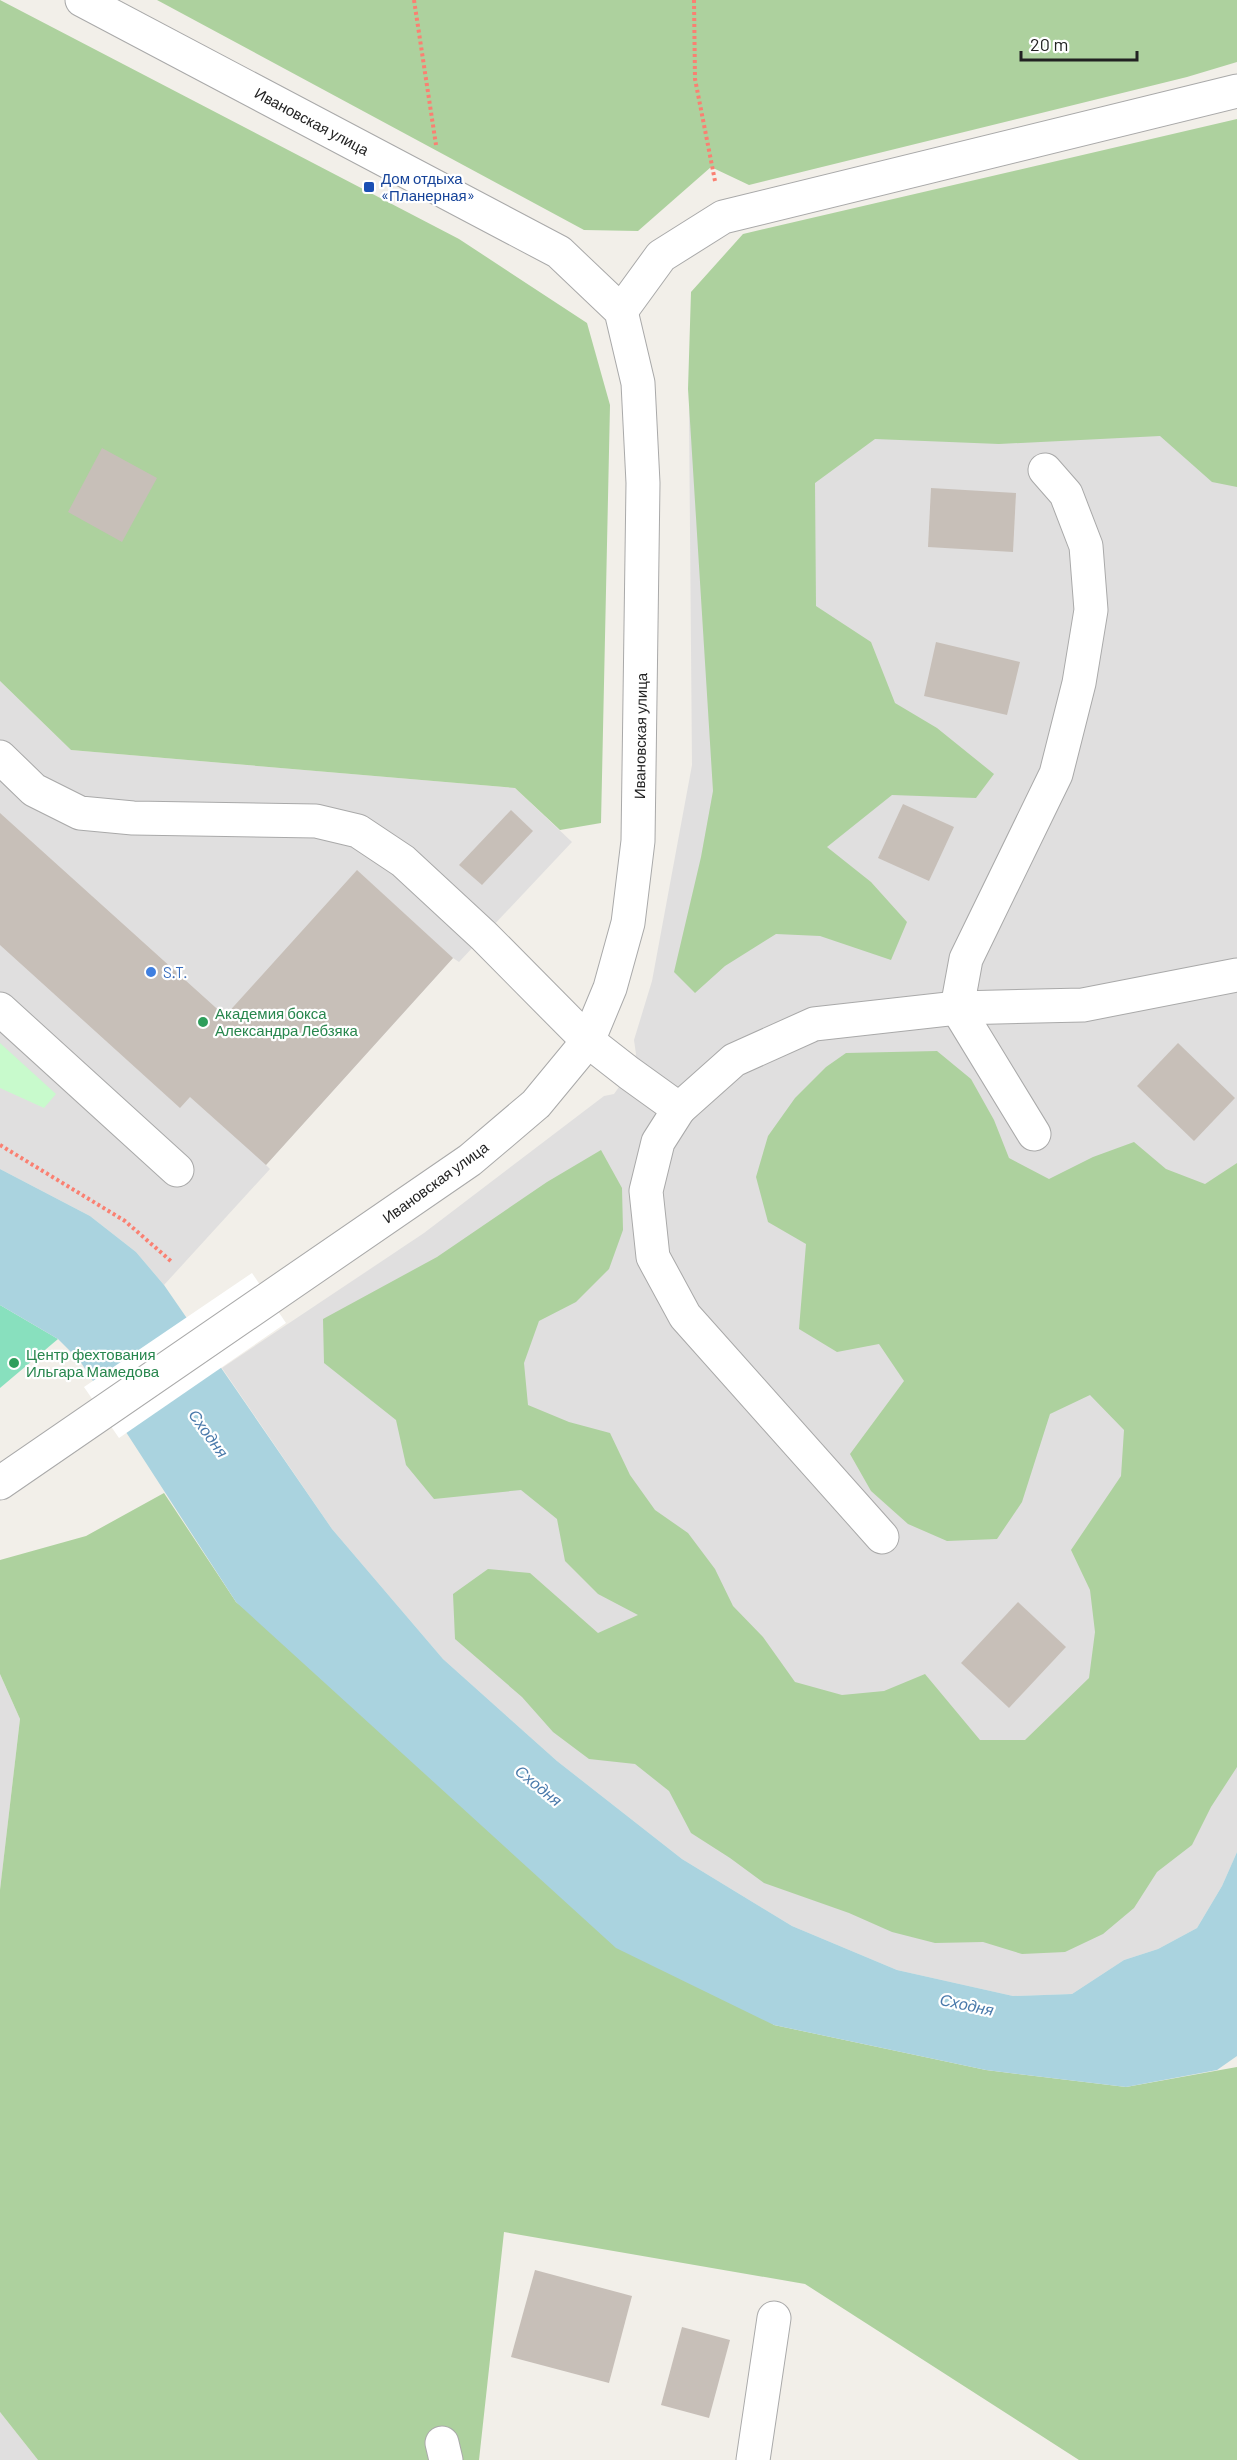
<svg xmlns="http://www.w3.org/2000/svg" width="1237" height="2460" font-family="Barlow,sans-serif">
<rect width="100%" height="100%" fill="#f2efe9"/>
<g fill="#e0dfdf">
<path d="M1237,159v1693l-15,34 -25,42 -39,21 -34,11 -52,34 -59,2 -116,-26 -105,-44 -110,-67 -125,-98 -114,-102 -111,-130 -110,-161 202,-135 180,-137 10,-2 15,-21 7,-19 -2,-14 18,-59 40,-216 -3,-352 3,-67z"/>
<path d="M0,681l71,69 444,38 57,54 -113,120 -6,-4 -187,207 4,4 -106,116 -28,-33 -46,-36 -90,-47z"/>
<path d="M0,1674l20,45 -20,171z"/>
<path d="M0,2412l38,48h-38z"/>
</g>
<g fill="#add19e">
<path d="M0,0l459,239 128,84 23,82 -9,418 -41,7 -45,-42 -444,-38 -71,-69z"/>
<path d="M157,0h1080v62l-50,15 -438,108 -38,-18 -73,64 -54,-1z"/>
<path d="M1237,119v368l-25,-5 -52,-46 -161,8 -124,-5 -60,44 1,123 55,36 24,61 42,25 57,46 -18,24 -84,-3 -65,52 44,35 36,40 -16,38 -71,-24 -44,-2 -51,32 -30,27 -21,-21 27,-115 12,-66 -25,-402 3,-97 52,-58z"/>
<path d="M937,1051l34,28 23,41 15,38 40,21 44,-22 41,-15 32,27 39,15 32,-21v604l-26,40 -19,38 -35,27 -23,36 -31,26 -38,18 -43,2 -39,-12 -48,1 -43,-11 -43,-19 -85,-30 -34,-25 -39,-25 -22,-42 -34,-27 -46,-5 -36,-27 -31,-35 -67,-58 -2,-45 35,-25 42,4 68,60 40,-18 -40,-21 -33,-33 -8,-42 -36,-29 -87,9 -28,-34 -10,-45 -72,-57 -1,-44 114,-62 110,-75 54,-32 21,38 1,42 -14,39 -33,33 -37,19 -15,42 4,42 41,17 41,11 20,42 25,35 33,23 27,36 18,37 30,31 32,45 47,13 42,-4 41,-17 55,66h45l64,-62 6,-46 -5,-42 -19,-40 50,-74 3,-46 -34,-35 -40,19 -28,88 -25,37 -50,2 -39,-17 -37,-33 -21,-37 54,-73 -25,-37 -42,8 -38,-23 7,-85 -38,-22 -12,-45 12,-41 27,-38 31,-31 20,-14z"/>
<path d="M164,1493l72,109 538,423 212,45 140,17 111,-20v393h-158l-274,-176 -301,-52 -25,228h-441l-38,-48v-522l20,-171 -20,-45v-114l86,-24z"/>
</g>
<path fill="#c8facc" d="M0,1043l56,51 -12,14 -44,-20z"/>
<path fill="#88e0be" d="M0,1305l58,34 -58,49z"/>
<path fill="#aad3df" d="M0,1169l90,47 46,36 28,33 168,244 111,130 114,102 125,98 110,67 105,44 116,26 59,-2 52,-34 34,-11 39,-21 25,-42 15,-34v204l-20,14 -91,17 -140,-17 -212,-45 -158,-77 -380,-346 -156,-241 -22,-22 -58,-34z"/>
<path fill="#fff" d="M252,1273l34,50 -167,115 -35,-51z"/>
<g fill="#c7bfb8">
<path d="M102,448l55,30 -35,64 -54,-30z"/>
<path d="M931,488l85,5 -3,59 -85,-5z"/>
<path d="M936,642l84,20 -13,53 -83,-19z"/>
<path d="M903,804l51,23 -25,54 -51,-23z"/>
<path d="M511,810l22,21 -51,54 -23,-20z"/>
<path d="M0,813l225,203 132,-146 96,88 -187,207 -76,-68 -10,11 -180,-163z"/>
<path d="M1178,1043l57,55 -41,43 -57,-55z"/>
<path d="M1018,1602l48,45 -57,61 -48,-45z"/>
<path d="M535,2270l97,26 -23,87 -98,-26z"/>
<path d="M682,2327l48,13 -21,78 -48,-13z"/>
</g>
<g fill="none" stroke-linecap="round" stroke-linejoin="round">
<defs>
<g id="minor">
<path d="M621,311l40,-55 62,-39 514,-126"/>
<path d="M0,757l34,33 46,23 53,5 183,3 42,10 45,30 81,75 104,105 41,32 50,36 55,-49 80,-36 143,-16 126,-3 154,-30"/>
<path d="M0,1009l177,161"/>
<path d="M679,1109l-21,33 -12,49 7,66 32,59 197,221"/>
<path d="M1034,1134l-77,-126 9,-49 90,-185 23,-91 12,-73 -5,-64 -20,-52 -21,-24"/>
<path d="M0,1483l470,-323 66,-56 52,-63 22,-53 18,-65 10,-82 5,-358 -5,-100 -17,-72 -62,-59 -477,-252"/>
<path d="M442,2443l4,17"/>
<path d="M753,2460l21,-142"/>
</g>
</defs>
<use href="#minor" stroke="#a9a9a9" stroke-width="35"/>
<g stroke="#fa8072" stroke-width="4" stroke-dasharray="3 3" stroke-linecap="butt">
<path d="M414,0l22,145"/>
<path d="M694,0l1,79 20,102"/>
<path d="M0,1145l125,76 47,41"/>
</g>
<use href="#minor" stroke="#fff" stroke-width="33"/>
</g>
<rect fill="#1a4fb4" stroke="#fff" stroke-width="2" x="363" y="181" width="12" height="12" rx="3"/>
<circle fill="#3f7fe0" stroke="#fff" stroke-width="2" cx="151" cy="972" r="6"/>
<g fill="#2e9e5b" stroke="#fff" stroke-width="2">
<circle cx="203" cy="1022" r="6"/>
<circle cx="14" cy="1363" r="6"/>
</g>
<g text-anchor="middle" dominant-baseline="central" stroke-width="4.5" stroke-linejoin="round" paint-order="stroke">
<g font-size="15" fill="#222" stroke="#fff">
<text transform="translate(312 121) rotate(28)">Ивановская улица</text>
<text transform="translate(640 736) rotate(-89)">Ивановская улица</text>
<text transform="translate(435 1182) rotate(-36)">Ивановская улица</text>
</g>
<g font-size="15" fill="#164399" stroke="#fff" text-anchor="start">
<text x="381" y="178">Дом отдыха<tspan x="381" dy="17">«Планерная»</tspan></text>
</g>
<g font-size="15" fill="#366cbe" stroke="#fff" text-anchor="start">
<text x="163" y="972">S.T.</text>
</g>
<g font-size="15" fill="#27864d" stroke="#fff" text-anchor="start">
<text x="215" y="1013">Академия бокса<tspan x="215" dy="17">Александра Лебзяка</tspan></text>
<text x="26" y="1354">Центр фехтования<tspan x="26" dy="17">Ильгара Мамедова</tspan></text>
</g>
<g font-size="16" font-style="italic" fill="#4a7aab" stroke="#fff">
<text transform="translate(209 1433) rotate(54)">Сходня</text>
<text transform="translate(539 1785) rotate(39)">Сходня</text>
<text transform="translate(967 2004) rotate(12)">Сходня</text>
</g>
</g>
<path d="M1021 51v9h116v-9" fill="none" stroke="#222222" stroke-width="3"/>
<text x="1030" y="51" font-size="18" fill="#222222" stroke="#ffffff" stroke-width="4.5" paint-order="stroke">20 m</text>
</svg>
